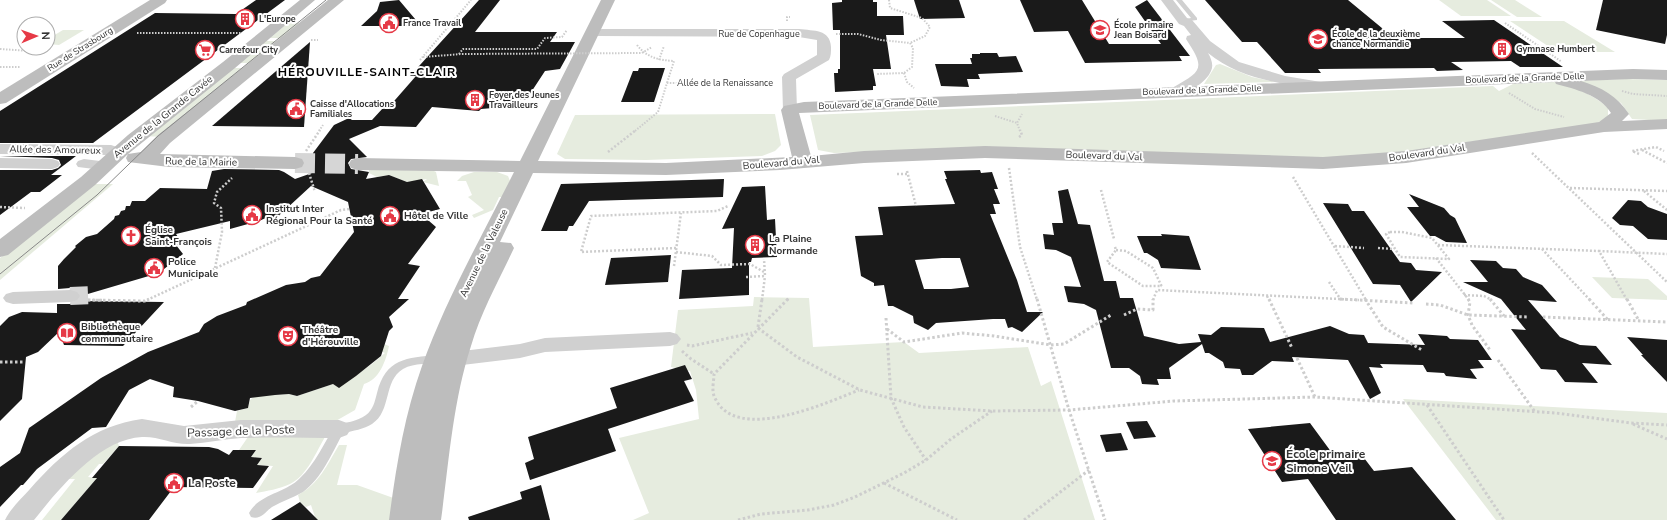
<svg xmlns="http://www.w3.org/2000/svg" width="1667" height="520" font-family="'Nunito Sans',sans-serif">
<rect width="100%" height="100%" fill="#fff"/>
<g fill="#e6ecdf">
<path d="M1439,0h48l24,16h-50z"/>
<path d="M1491,0h24l27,17h-25z"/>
<path d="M1510,21h54l51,31h-58z"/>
<path d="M288,23h13l-19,15h-12z"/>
<path d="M63,30h21l-25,15 -11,-1v-5z"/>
<path d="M260,41h24l-28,22h-21z"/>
<path d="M1220,64l32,13 24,5 -72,2 12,-19z"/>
<path d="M228,68h21l-84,69 -23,-1z"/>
<path d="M1626,79l41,1v41l-35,-2 -11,-16 -17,-11 -32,-11z"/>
<path d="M1554,82c20,5 39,12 54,26v10l-18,8 -137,18 -61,11 -80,3 -311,-10 -167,5 -16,-3 -8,-35 683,-29 6,5 14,-7z"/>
<path d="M775,114l6,31 -6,6 -13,5 -116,4 -81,-1 -8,-5 18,-39z"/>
<path d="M369,170h63l4,2 3,14 -16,-4 4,-3 -20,3 -18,-7 -12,2 -8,-4z"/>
<path d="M474,172h23l11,4 2,5 -8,16h-3l-6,13 -19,8 -2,-3 12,-5 -16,-13 4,-2 -6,-14h-9l5,-5z"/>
<path d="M92,184h21l-113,96v-22z"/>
<path d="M1592,277l56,2 19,17v4l-55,-2z"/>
<path d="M754,297l55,1 4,49 91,-5 15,11 109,-6 13,39 10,-5 44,139h-462l16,-7 -30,-75 80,-19 -3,-29 -6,-19 -19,-4 7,-57 75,-4z"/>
<path d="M384,344l5,2c-3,15 -10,34 -25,38l-9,26 -21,12h-99l2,-11 11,-3 2,-8 11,-9 14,4 14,-1 8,2 36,-12 6,3 33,-23 13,-11 -5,-2z"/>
<path d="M1403,399l264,14v107h-171z"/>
<path d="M248,437h77c-9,15 -18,39 -35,47 -11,5 -23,7 -34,9l17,-27 -16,-1 5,-7 -11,-1 5,-7h-17z"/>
<path d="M117,441l2,5 -16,18h-4l-11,13 9,1 -36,42h-19l33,-41h-12l18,-16z"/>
<path d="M339,445h8l-10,40h20l42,15 -3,20h-80l-5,-15 -5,2 -6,-5 -2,-7c21,-11 29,-30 41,-50z"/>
</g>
<g fill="#1a1a1a" fill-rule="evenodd">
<path d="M256,0h29l-192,143h-93v-32l155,-98 81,1z"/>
<path d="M399,0l22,26h-60l16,-15 3,-9z"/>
<path d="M479,0h21l-25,32h82l-7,10h25l-15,27 -15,2 -19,29h-11l-2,2h-20v6l-12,1 -2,2 -47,-4 -16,20 -36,-1 -31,13 18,18 -16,2 -3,4 3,6 18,3 -3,7 23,-4 18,7 15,-3 18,30 -19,5 15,13 -28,37 12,2 -22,33h11l-20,18 4,10 -4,4 -8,25 -25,20 -17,12 -6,-4 -36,12 -8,-2 -14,1 -25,3 -2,10 -13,3 -37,-10 -25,-4 1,-10 -24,-8 -21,11 -23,37 -14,1 -55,41 -14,16h-2l-21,22v-40l20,-14 9,-25 72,-50 47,-26 51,-20 5,-8 13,-8 29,-11 1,-3 39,-17 19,-3 6,-4 9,-2 34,-44 -6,-30 -37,-16 -38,35 -5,-4 -9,4 -29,8v-8l-54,13 6,9 -6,2 7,9 -24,19 -78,23 -4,-5 -7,-3 -12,1v-23l6,-7 12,-12 -1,-1 11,-9 11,-3 17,-15 1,-3 4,-1 2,-4 4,-1 1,-4h4l2,-5h13l15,-13 47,1 5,-18 12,-2 55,1 5,2 11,7 17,-6 1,-20 21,-28 15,-7 3,2h20l11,-12h5l28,-32h-6z"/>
<path d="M842,0h31v2h4v14h26l1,19h-18l5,34h-18l3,17h-3v4l-38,2 -1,-19h4v-4h2v-39h-7l-1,-27 10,-1z"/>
<path d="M914,0h45l6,18 -45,1z"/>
<path d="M1020,0h62l27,44h52l-26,-37 12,-7 43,56h-11l3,5 -97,2 -17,-32 -34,1z"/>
<path d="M1205,0h143l46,38h71l-23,-17 52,-1 69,47h-43l-9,-6 -60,1 12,8 -26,1 -3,-3 -116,1 3,4h-36l-28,-31h-15z"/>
<path d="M1603,0h64v35l-2,9 -69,-14z"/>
<path d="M310,42l-6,85 -92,-1z"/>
<path d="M980,53h17l2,4 17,-1 7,16 -45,2 2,5h-13l2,8 -28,-1 -6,-22h37l-2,-6h2v-4h8z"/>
<path d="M639,68h26l-11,34h-33l12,-31h5z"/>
<path d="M0,156h76l-25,19h11l-22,17h-9l-31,23v-45h52l6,-2 3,-3 -2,-5 -7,-2z"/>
<path d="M980,170l1,3 11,-1 6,17h-4l6,15h-7l3,10h-6l27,66 10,32h16l-21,20 -10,-5 -4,1 -3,-9h-12l-57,4 -8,7 -14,-7 -1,-7 -20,-10h-5l-4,-21 -10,1v-3l-13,-7 -6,-40 28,-1 -5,-28 77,-3 -10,-25h2l-3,-8zM942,258h18l9,29 -18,2h-27l-9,-29z"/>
<path d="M724,179l-1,18 -134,4 -16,25h-4l-2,5h-26l20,-47z"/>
<path d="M765,186l2,34 8,-1 2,38 -25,1 -1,4h-2v33l-70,4 3,-29 50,-2 2,-40 -12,1 20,-42z"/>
<path d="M1068,189l10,35 12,1 14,56h12l4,17h13l11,38 35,8 22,-2 -3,-8 13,1 10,-8 43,1 6,14 60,-16 19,8 15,1 4,8 57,2 -7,-11 29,2 3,3 28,1 14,20h-14l6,8 -14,1 7,10 -31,-3 -2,-3 -17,-1 -4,-7 -43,-1 3,4 -14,-1 12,26 -11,6 -22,-39 -56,-3 2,5 -22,-1 -19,14h-11l-2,-6 -15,-1 -2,-6 -14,-9h-4l-3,-9 -33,24 2,11h-14l2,6 -17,-1 -2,-8 -11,-8h-18l-15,-58 -12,-6 -16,-2 -4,-16 17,1 -10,-30 -15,-7 -11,-1 -2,-15 11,1 -2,-12h11l-5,-32z"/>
<path d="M1409,194l35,14 6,7 5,3 12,25 -21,-1 -11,-6h-5l-23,-29h12z"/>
<path d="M1628,200l13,1 7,6 19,7v26l-19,-1 -15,-13 -13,-1 -8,-7z"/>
<path d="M1323,203l25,1 4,7h12l36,51 11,1 5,7 26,2 -31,30 -11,-17 -27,-1z"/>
<path d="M1161,234l28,2 12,34 -40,-2 -3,-8 -11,-7h-3l-7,-17h25z"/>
<path d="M671,255l-3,27 -63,3 6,-27z"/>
<path d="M1470,260l26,1 7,7 13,1 7,8 19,8 15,17 -29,-2 32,37 20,8 16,1 16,19 -30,-2 16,20 -33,-1 -9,-12 -15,-1 -30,-40 15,1 -25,-31 -38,-17h25z"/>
<path d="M78,301l86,1 -41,44 -59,-1 -5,-13 -21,20 -12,5 -4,42 -22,22v-95l9,-9 13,-5 35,1v-9h13z"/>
<path d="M1627,337l40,3v42l-26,-27h2z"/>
<path d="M685,365l7,14 -8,2 10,20 -86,28 8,22 -86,29 -5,-17 9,-4 -6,-22 89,-29 -7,-20z"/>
<path d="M1147,421l9,16 -22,2 -8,-17z"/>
<path d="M1310,423l22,30 26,-3 16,21 38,-4 44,53h-120l-28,-41 -26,3 -34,-53z"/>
<path d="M1121,433l7,17 -22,2 -6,-17z"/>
<path d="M119,446l90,1 9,2 11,6 4,-5h23l-5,7 11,1 -5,7 12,1 -16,22 -79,-1 -25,33h-88l36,-42h-5z"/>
<path d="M541,485l9,35h-81l-1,-3 54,-18 -2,-7z"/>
<path d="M300,502l18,18h-47z"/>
</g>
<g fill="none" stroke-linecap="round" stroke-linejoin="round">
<path stroke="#d6d6d6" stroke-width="18" stroke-dasharray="18 9" stroke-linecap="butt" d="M70,296l25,-1"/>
<path stroke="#d6d6d6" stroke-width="20" stroke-dasharray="20 10" stroke-linecap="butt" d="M295,163l63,1"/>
<g stroke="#cdcdcd" stroke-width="2" stroke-dasharray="1.5 1.5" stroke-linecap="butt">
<path d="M889,0l1,8 32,10 8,9 -5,9 -15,7"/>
<path d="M787,21v-4h3"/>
<path d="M1505,23l57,39"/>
<path d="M137,33h104"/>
<path d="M836,34h22l23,6 29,3 3,5 -1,19 -8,6 -28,1"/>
<path d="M311,40h7"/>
<path d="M637,45c10,13 22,15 37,16l-7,22"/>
<path d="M0,49l45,3"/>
<path d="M642,53l10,-6"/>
<path d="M459,54l4,-5h74l8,-11 17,-1 5,-7"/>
<path d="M423,57l39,-3"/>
<path d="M420,60l51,-60"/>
<path d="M659,60l5,-14"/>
<path d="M0,67h21"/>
<path d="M904,73l3,9 7,6"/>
<path d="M1622,91l11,3 34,2"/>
<path d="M1509,93l26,16 29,8"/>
<path d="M995,116l22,7"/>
<path d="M319,131l4,-6"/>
<path d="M635,131l23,-19 9,-29h106"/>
<path d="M1020,131l-3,-8 5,-9"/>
</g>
<g stroke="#cdcdcd" stroke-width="2.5" stroke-dasharray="2 2" stroke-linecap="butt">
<path d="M1019,137l3,-2 -2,-5"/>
<path d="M1642,150l25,13"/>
<path d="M306,151l14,-21"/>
<path d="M608,152l28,-22"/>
<path d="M1532,153l135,129"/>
<path d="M1639,154l-7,-3 24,-4 8,4"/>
<path d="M1009,168l11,79 17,53"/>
<path d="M907,171l9,35"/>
<path d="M309,173l6,19"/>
<path d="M897,174h11"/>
<path d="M1293,177l73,123"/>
<path d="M1570,188l97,3"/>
<path d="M1101,190l13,49"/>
<path d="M1644,191l23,19"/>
<path d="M0,207l25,1"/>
<path d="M1390,232h12l30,6 17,21 -49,-2 -14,-23z"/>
<path d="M1438,245l161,6"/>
<path d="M1335,246l29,2"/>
<path d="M1115,247l1,3 -9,12 36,24h19"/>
<path d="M676,248l-95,4 10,-36 126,-5 11,-5"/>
<path d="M1378,248l16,1"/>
<path d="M1542,249l48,51"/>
<path d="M1116,250l10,1 27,17 9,19"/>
<path d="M676,252l36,4 9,9 29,-1 14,8"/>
<path d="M1436,258l33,42"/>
<path d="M674,266l7,-53"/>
<path d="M215,268l7,-36 -1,-24 -7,-5 3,-11 15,-14"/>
<path d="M746,277l19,-1 -1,-17"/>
<path d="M1329,282l12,18"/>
<path d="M1464,295l20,1 8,4"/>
<path d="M1267,296l2,4"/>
<path d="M88,300h16"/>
<path d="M147,300l194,-90 8,-1"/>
<path d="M762,300l3,-24"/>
<path d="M787,300l2,-2"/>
<path d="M1153,300l4,-10 202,10"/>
<path d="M1627,300l-28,-49 68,3"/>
</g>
<g stroke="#cdcdcd" stroke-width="3" stroke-dasharray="2.5 2.5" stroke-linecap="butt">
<path d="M788,299l-74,75c0,7 -3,17 1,24 21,46 111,5 144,-8"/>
<path d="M1037,299l32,111 36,110"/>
<path d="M1269,299l23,49"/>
<path d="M1340,299l73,4"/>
<path d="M1365,299l18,28 39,23"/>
<path d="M1468,299l2,3 -2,13 4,10 18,25"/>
<path d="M1490,299l14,17"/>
<path d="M1589,299l19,21"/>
<path d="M1627,299l12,22"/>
<path d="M88,300l57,1 4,-2"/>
<path d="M1426,304l14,1 28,10 61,2"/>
<path d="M1124,315l13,-6 16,1v-11"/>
<path d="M1543,317l124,5"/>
<path d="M886,318l5,80 13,29 22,33"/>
<path d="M758,327l4,-28"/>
<path d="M758,328l39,29 63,33 63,17 69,4 77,-1 105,-9 141,-4 241,16 75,10 36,2"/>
<path d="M887,329l17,13 58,-9 32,3 57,9 13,-1 47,-29"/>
<path d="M687,345l5,1 60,-13"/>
<path d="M682,351l9,8 23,15"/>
<path d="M1297,358l18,39"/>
<path d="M1498,360l37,52"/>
<path d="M0,362h25"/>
<path d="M1427,405l77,115"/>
<path d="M191,407l7,-6"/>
<path d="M1633,424l34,15"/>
<path d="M884,483l73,37"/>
<path d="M738,520l23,-6 47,-4 26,-5 21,-8 49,-24 22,-13 25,-21 41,-28"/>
<path d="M1024,520l65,-50"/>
</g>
<g fill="#d0d0d0" fill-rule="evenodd">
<path d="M1176,0h6l15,18v2l-16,2v-2l10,-2z"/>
<path d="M438,355l4,1 2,3 -2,3c-13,3 -27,0 -39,7 -20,12 -11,42 -31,55 -8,5 -19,7 -29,9 -11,20 -21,45 -40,59 -10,6 -21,9 -31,15 -7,5 -11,13 -21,10l-2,-4c10,-19 37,-20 51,-35 15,-14 24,-35 35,-52 10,-4 22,-4 31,-11 7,-5 9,-14 11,-22 9,-35 29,-35 61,-38z"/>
</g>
<g fill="#d0d0d0" fill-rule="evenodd">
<path d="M1161,0h12l14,18 5,2 18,21 29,21 46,14 42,7 2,3 -2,3 -5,1c-39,-6 -83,-11 -114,-37 3,5 6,12 3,18 -5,12 -27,26 -39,23l-2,-3 2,-3c30,-17 34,-19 14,-49l1,-3 4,-1 -7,-9 -5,-2z"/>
<path d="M602,29h197c15,2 31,0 32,18 0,5 0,9 -2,13l-33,19 1,31 -2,3 -5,1 -5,-1 -2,-3 -1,-33 2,-3 33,-19v-15l-18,-3 -202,-1 -1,-3 1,-3z"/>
<path d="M0,144l111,1 6,2 2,3 -2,3 -6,2 -111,-1z"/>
<path d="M0,158l52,1 6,2 2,3 -2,3 -6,2 -52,-1z"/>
<path d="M84,159l16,2 2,3 -2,3 -6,2 -16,-2 -2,-3 2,-3z"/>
<path d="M70,290l7,2 3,4 -3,4 -7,2 -57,2 -7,-2 -3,-4 3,-4 7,-2z"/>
<path d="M670,332l7,2 4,5 -4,5 -7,2 -125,6 -25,6 -66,8 -8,-2 -3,-5 3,-5 8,-2 66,-8 25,-6z"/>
<path d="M142,419l42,7 57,-6h98l8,3 4,6 -4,6 -8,3c-32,0 -65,-1 -98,0 -17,1 -34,5 -51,6 -16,1 -32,-8 -48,-7 -43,2 -83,52 -108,83h-29c6,-12 16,-21 25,-31 32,-36 63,-63 112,-70z"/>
</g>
<g fill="#bdbdbd" fill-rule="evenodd">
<path d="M150,0h17l-2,3 -159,100 -6,1v-12z"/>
<path d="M300,0h15l-80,68 -107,86 13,-2 17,-17 170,-135h16l-174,143 -10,11 135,3 7,2 2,4 -2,4 -7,2 -126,-2 -41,-5 -2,-4 2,-4 -33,31 -87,70 -8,2v-18l81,-62 47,-42 95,-73z"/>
<path d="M601,0h14l-77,161 128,2 126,-6 -11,-47 3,-4 20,-4 829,-33 34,1v10l-34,-1 -52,2c20,6 36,15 48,33l-7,7 45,-2v10l-63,3 -198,31 -83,6 -338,-11 -121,5 -84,7 -114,5 -133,-2 -33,69 11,1 3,5c-15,32 -33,64 -43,98 -18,55 -22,116 -30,174h-52c7,-52 15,-104 33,-154 24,-67 60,-130 92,-194l-156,-2 -7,-2 -2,-4 2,-4 7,-2 162,3zM1555,82l1,2c19,5 44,11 55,29l-12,9 -193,29 -83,6 -338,-11 -121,5 -53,5 -12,-43z"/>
</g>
<path stroke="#888" stroke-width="1" d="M0,274l97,-79 61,-59 168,-136"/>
<path stroke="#cdcdcd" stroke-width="2" stroke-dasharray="1.5 1.5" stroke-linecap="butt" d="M462,54l180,-1"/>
</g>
<defs>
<symbol id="building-ring" viewBox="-11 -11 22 22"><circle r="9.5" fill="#fff" stroke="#e63946" stroke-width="1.5"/><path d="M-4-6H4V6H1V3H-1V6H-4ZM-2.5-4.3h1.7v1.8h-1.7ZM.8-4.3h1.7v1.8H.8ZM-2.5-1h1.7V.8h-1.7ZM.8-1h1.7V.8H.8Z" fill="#e63946"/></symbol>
<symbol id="civic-ring" viewBox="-11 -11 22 22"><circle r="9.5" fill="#fff" stroke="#e63946" stroke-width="1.5"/><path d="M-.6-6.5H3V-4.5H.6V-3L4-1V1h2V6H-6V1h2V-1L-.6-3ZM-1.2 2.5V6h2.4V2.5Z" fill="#e63946"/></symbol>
<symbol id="school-ring" viewBox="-11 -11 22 22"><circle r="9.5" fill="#fff" stroke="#e63946" stroke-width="1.5"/><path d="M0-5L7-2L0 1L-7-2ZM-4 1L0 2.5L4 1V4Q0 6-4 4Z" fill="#e63946"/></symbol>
<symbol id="supermarket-ring" viewBox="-11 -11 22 22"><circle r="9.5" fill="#fff" stroke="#e63946" stroke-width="1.5"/><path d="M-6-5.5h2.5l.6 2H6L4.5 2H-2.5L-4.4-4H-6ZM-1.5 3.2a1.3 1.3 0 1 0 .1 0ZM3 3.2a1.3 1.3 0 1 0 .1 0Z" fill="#e63946"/></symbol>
<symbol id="church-ring" viewBox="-11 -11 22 22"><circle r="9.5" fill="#fff" stroke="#e63946" stroke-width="1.5"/><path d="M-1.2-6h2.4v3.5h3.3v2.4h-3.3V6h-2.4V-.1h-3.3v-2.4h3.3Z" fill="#e63946"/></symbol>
<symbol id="library-ring" viewBox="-11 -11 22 22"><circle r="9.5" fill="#fff" stroke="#e63946" stroke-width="1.5"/><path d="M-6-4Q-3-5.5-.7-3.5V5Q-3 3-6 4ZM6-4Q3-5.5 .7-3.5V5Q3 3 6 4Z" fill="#e63946"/></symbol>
<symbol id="theatre-ring" viewBox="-11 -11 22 22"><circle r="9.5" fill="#fff" stroke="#e63946" stroke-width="1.5"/><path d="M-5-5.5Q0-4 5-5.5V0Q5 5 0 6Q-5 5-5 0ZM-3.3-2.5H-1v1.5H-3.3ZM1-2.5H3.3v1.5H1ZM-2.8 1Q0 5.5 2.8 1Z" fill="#e63946"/></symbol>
</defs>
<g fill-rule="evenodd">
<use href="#building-ring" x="234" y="8" width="22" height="22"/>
<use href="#civic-ring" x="378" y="12" width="22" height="22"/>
<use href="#school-ring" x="1089" y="19" width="22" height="22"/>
<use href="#school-ring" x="1307" y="28" width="22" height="22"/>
<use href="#building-ring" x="1491" y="38" width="22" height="22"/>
<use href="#supermarket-ring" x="194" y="39" width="22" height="22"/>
<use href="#building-ring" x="464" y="89" width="22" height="22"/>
<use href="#civic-ring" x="285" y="98" width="22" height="22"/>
<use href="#civic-ring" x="241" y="204" width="22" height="22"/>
<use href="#civic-ring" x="379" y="205" width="22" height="22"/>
<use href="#church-ring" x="120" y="225" width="22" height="22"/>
<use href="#building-ring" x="744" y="234" width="22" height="22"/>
<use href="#civic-ring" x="143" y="257" width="22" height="22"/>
<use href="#library-ring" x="56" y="322" width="22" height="22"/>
<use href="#theatre-ring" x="277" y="325" width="22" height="22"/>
<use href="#school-ring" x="1261" y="450" width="22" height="22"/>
<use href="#civic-ring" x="163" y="472" width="22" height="22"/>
</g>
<g text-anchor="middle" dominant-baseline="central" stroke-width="4" stroke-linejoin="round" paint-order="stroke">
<g font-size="9" font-weight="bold" fill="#333" stroke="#fff" text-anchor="start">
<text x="259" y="19">L'Europe</text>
<text x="403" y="23">France Travail</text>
<text x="1114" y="25">École primaire<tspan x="1114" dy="10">Jean Boisard</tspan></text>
<text x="1332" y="34">École de la deuxième<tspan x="1332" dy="10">chance Normandie</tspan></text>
<text x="1516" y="49">Gymnase Humbert</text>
<text x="219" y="50">Carrefour City</text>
<text x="489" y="95">Foyer des Jeunes<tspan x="489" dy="10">Travailleurs</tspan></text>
<text x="310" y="104">Caisse d'Allocations<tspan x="310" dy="10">Familiales</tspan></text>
</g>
<g font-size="9" fill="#333" stroke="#fff">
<text x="759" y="34">Rue de Copenhague</text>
<text transform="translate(80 49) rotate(-32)">Rue de Strasbourg</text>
<text transform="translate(1525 78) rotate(-2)">Boulevard de la Grande Delle</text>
<text x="725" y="83">Allée de la Renaissance</text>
<text transform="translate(1202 90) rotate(-2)">Boulevard de la Grande Delle</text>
<text transform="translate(878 104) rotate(-2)">Boulevard de la Grande Delle</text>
</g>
<g font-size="10" fill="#333" stroke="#fff">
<text transform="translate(163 117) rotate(-39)">Avenue de la Grande Cavée</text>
<text transform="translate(55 150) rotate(1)">Allée des Amoureux</text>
<text transform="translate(1427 153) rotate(-8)">Boulevard du Val</text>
<text transform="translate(1104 156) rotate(2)">Boulevard du Val</text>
<text transform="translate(201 162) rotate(1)">Rue de la Mairie</text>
<text transform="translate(781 163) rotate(-5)">Boulevard du Val</text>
<text transform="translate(484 253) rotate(-64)">Avenue de la Valeuse</text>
</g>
<g font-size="10" font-weight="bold" fill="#333" stroke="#fff" text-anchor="start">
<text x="266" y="209">Institut Inter<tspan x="266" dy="12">Régional Pour la Santé</tspan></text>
<text x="404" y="216">Hôtel de Ville</text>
<text x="145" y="230">Église<tspan x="145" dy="12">Saint-François</tspan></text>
<text x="769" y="239">La Plaine<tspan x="769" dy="12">Normande</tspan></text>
<text x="168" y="262">Police<tspan x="168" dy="12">Municipale</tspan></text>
<text x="81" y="327">Bibliothèque<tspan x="81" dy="12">communautaire</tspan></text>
<text x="302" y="330">Théâtre<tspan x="302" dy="12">d'Hérouville</tspan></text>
</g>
<g font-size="12" font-weight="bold" letter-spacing="1" fill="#000" stroke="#fff">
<text x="367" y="72">HÉROUVILLE-SAINT-CLAIR</text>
</g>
<g font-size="12" fill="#333" stroke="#fff">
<text transform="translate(241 431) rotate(-2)">Passage de la Poste</text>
</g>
<g font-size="12" font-weight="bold" fill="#333" stroke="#fff" text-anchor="start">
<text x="1286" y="454">École primaire<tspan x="1286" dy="14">Simone Veil</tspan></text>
<text x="188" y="483">La Poste</text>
</g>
</g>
<g transform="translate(36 36) rotate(88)"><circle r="19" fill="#ffffff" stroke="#adadad"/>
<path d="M0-3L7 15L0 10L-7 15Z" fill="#e63946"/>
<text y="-6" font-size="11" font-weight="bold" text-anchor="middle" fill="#333333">N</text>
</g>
</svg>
